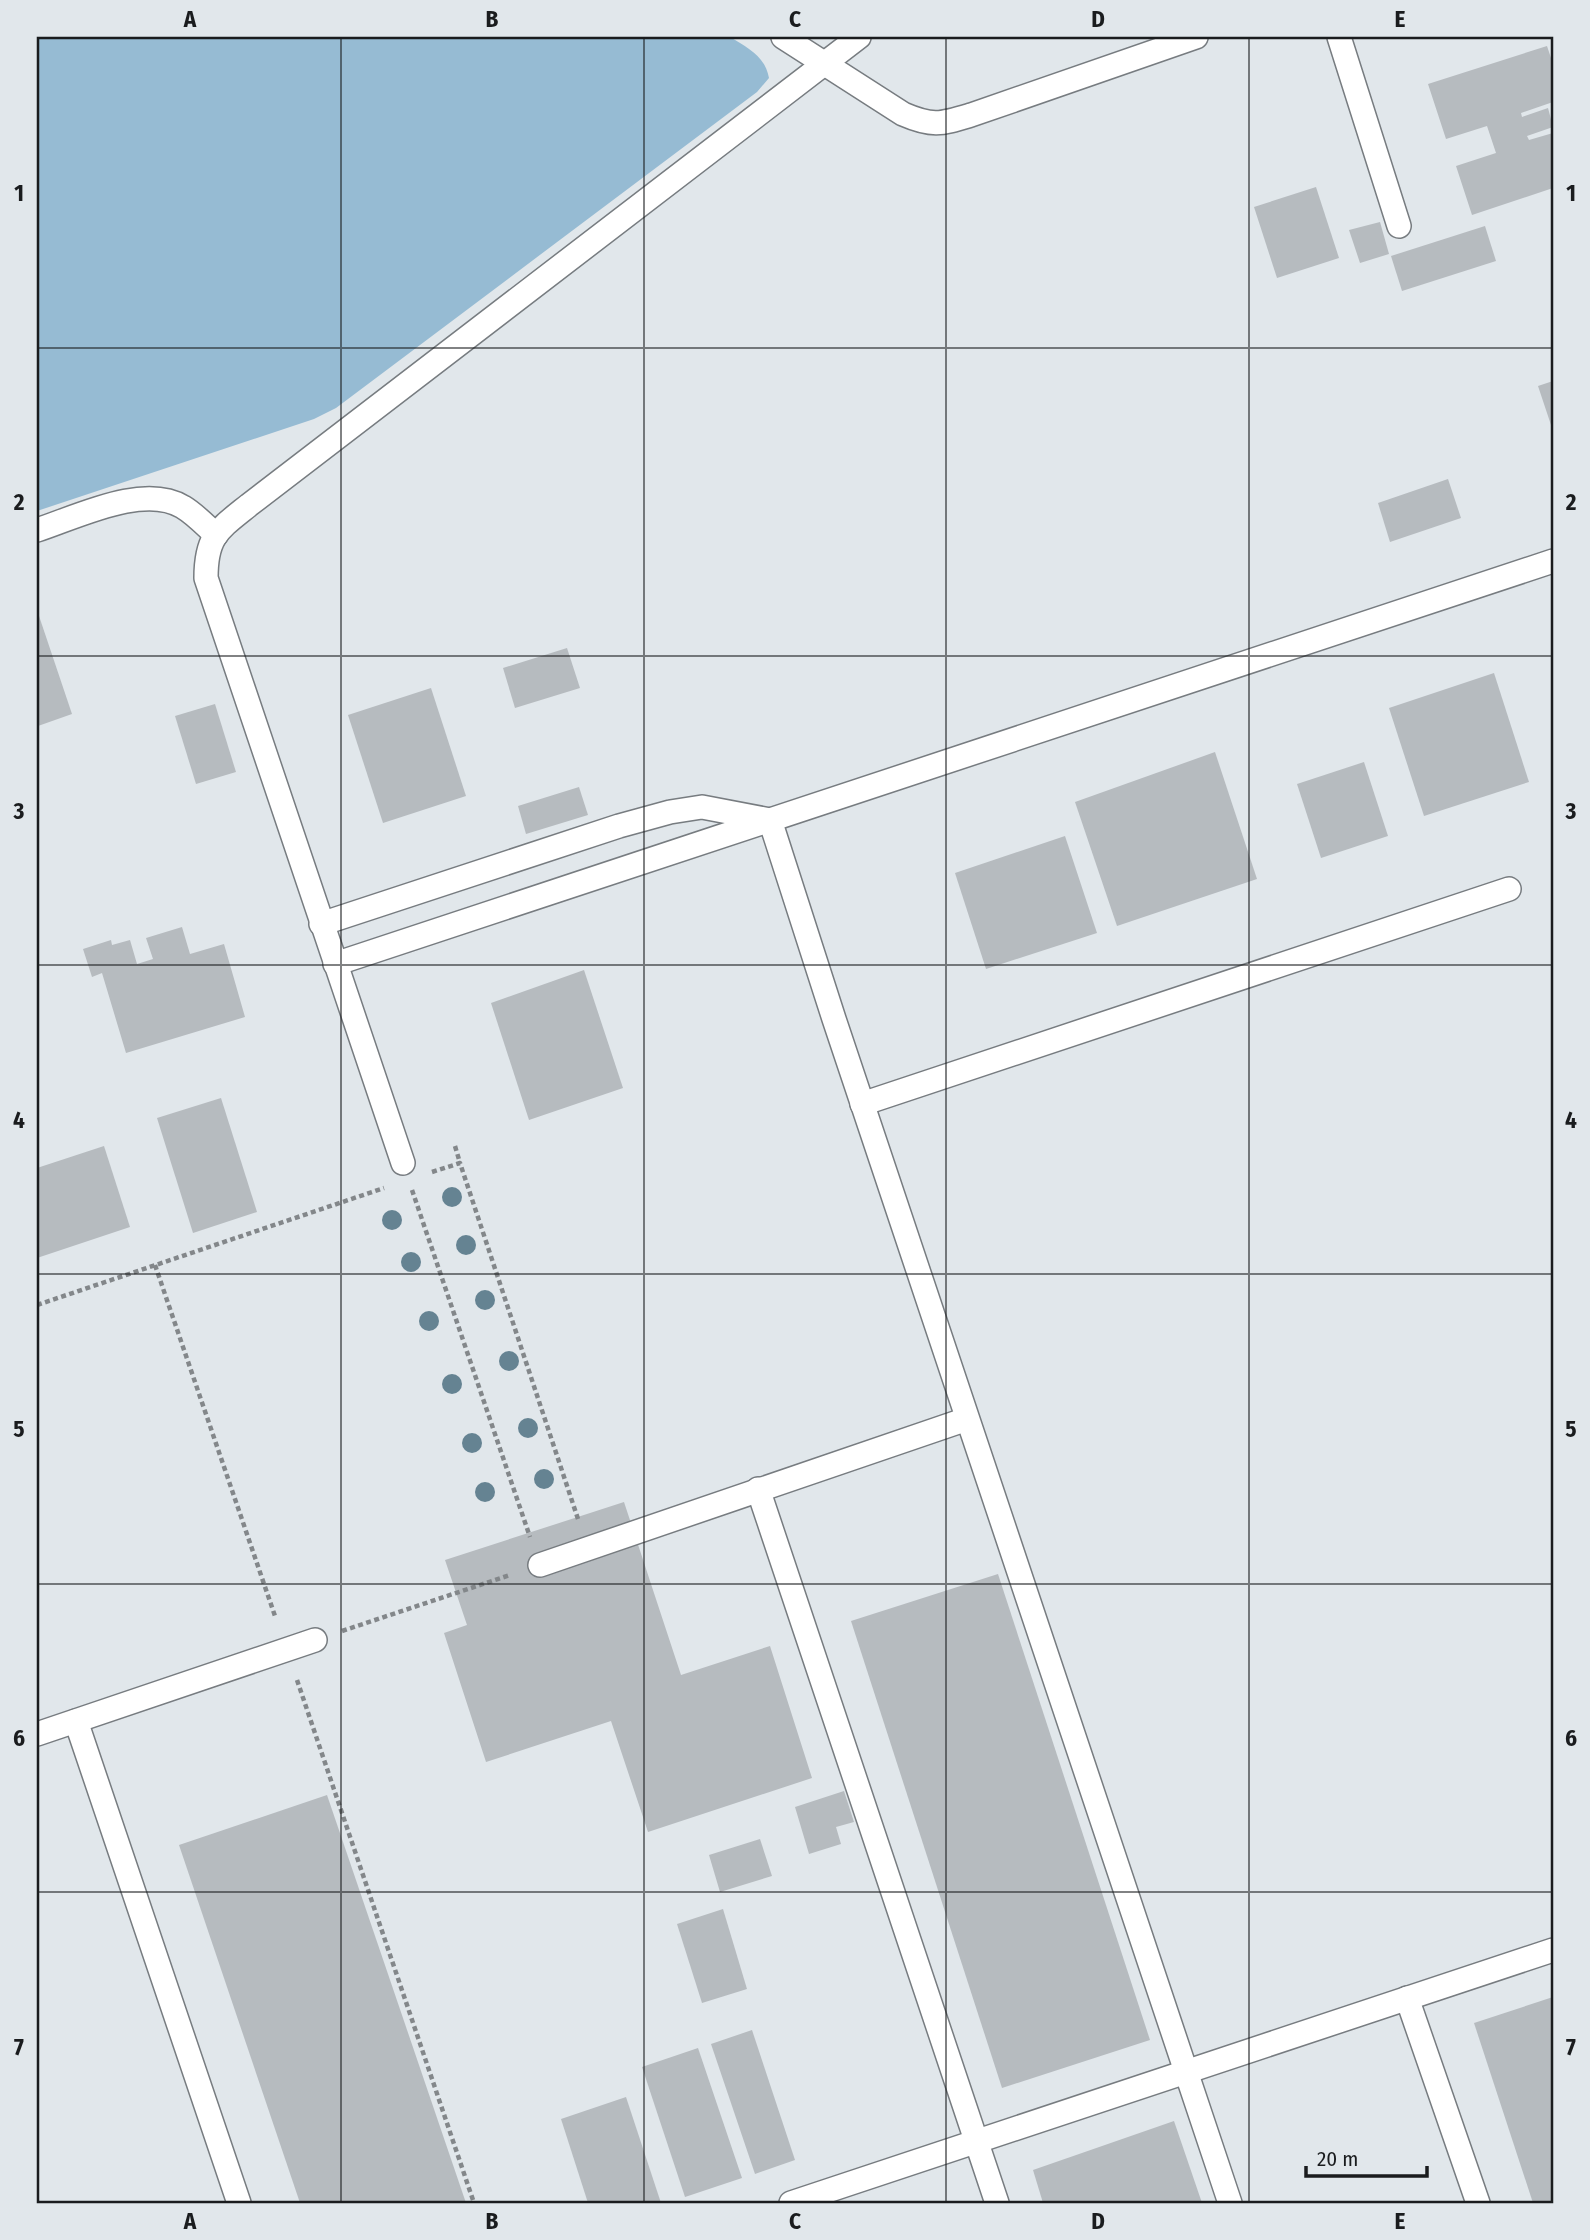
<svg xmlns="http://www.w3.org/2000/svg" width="1590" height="2240" font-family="'Fira Sans Condensed',sans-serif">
<rect width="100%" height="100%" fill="#e1e7eb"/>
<path fill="#96bbd3" d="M37,37h693c18,11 35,19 39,41l-12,14 -421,316 -22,11 -277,92z"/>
<g fill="#b6bbbf">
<path d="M1547,46l6,18v38l-32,11 1,4 26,-9 5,19 -26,9 2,4 24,-7v55l-81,27 -16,-49 40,-13 -9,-27 -41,13 -18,-55z"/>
<path d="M1316,187l23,71 -62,20 -23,-71z"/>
<path d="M1380,222l9,32 -29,9 -11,-33z"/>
<path d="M1485,226l11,35 -94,30 -11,-35z"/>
<path d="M1553,381v50l-15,-45z"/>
<path d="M1448,479l13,39 -71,24 -12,-39z"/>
<path d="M37,610l35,104 -34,12 -1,-3z"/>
<path d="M567,648l13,40 -65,20 -12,-40z"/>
<path d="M1494,673l35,109 -105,34 -35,-108z"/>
<path d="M431,688l35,108 -83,27 -35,-108z"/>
<path d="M215,704l21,68 -40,12 -21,-68z"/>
<path d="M1215,752l42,127 -140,47 -42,-124z"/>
<path d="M1364,762l24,74 -67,22 -24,-74z"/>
<path d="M579,787l9,28 -62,19 -8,-28z"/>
<path d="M1065,836l32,97 -111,36 -31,-96z"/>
<path d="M182,927l8,27 34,-10 21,73 -119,36 -24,-80 -10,4 -9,-28 28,-9 1,5 18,-5 7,24 16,-5 -7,-21z"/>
<path d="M584,970l39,118 -94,32 -38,-117z"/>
<path d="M221,1098l36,114 -64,21 -36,-115z"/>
<path d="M104,1146l26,81 -93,31v-90z"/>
<path d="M624,1502l57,173 89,-29 42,132 -164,54 -37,-111 -125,41 -42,-129 23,-8 -22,-65z"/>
<path d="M998,1574l152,466 -148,48 -151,-467z"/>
<path d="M844,1791l10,31 -18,5 5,17 -32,10 -14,-47z"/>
<path d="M327,1795l139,408h-166l-121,-358z"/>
<path d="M760,1839l12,37 -52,16 -11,-37z"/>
<path d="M723,1909l24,80 -45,14 -25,-79z"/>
<path d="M1553,1997v206h-20l-59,-180z"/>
<path d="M752,2030l43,130 -40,14 -44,-130z"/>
<path d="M698,2048l44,130 -57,19 -43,-130z"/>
<path d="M626,2097l35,106h-73l-27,-84z"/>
<path d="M1174,2121l28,82h-159l-10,-33z"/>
</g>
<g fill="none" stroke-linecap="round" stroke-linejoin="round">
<defs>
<g id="service">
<path d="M783,37l120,77c30,13 38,10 68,1l225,-78"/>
<path d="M1339,37l60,189"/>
<path d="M37,530c40,-13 107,-47 146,-23 12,7 23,19 33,28"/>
<path d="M321,924l298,-98 51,-14 32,-5 68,13 64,199 396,1184"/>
<path d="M335,964l1218,-403"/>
<path d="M862,1104l647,-215"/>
<path d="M403,1163l-197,-585c0,-42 12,-48 43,-73l610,-468"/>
<path d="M758,1489l239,714"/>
<path d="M540,1565l427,-146"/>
<path d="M76,1721l163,482"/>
<path d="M37,1734l278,-94"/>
<path d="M1407,1998l71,205"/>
<path d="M791,2203l762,-253"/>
</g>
</defs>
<use href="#service" stroke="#777c80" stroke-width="26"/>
<g stroke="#83878a" stroke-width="4.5" stroke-dasharray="5 3.5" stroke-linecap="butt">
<path d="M455,1146l5,17"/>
<path d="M432,1172l28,-9 118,356"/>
<path d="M412,1190l118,347"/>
<path d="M155,1265l121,354"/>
<path d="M37,1305l347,-117"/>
<path d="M342,1631l168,-56"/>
<path d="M297,1680l177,523"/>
</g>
<use href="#service" stroke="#fff" stroke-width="23"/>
</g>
<g fill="#658392">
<circle cx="452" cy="1197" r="10"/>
<circle cx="392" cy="1220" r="10"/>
<circle cx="466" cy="1245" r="10"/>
<circle cx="411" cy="1262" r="10"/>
<circle cx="485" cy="1300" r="10"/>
<circle cx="429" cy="1321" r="10"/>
<circle cx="509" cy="1361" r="10"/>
<circle cx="452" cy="1384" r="10"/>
<circle cx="528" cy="1428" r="10"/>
<circle cx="472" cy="1443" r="10"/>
<circle cx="544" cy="1479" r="10"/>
<circle cx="485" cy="1492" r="10"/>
</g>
<path fill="none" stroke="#1a1c1e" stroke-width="2" stroke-opacity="0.55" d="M341,37v2166M644,37v2166M946,37v2166M1249,37v2166M37,348h1516M37,656h1516M37,965h1516M37,1274h1516M37,1584h1516M37,1892h1516"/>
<rect width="1590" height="2240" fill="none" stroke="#e1e7eb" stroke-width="77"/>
<path d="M1306 2166v10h121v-10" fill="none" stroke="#1a1c1e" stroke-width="3.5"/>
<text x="1317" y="2166" font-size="21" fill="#1a1c1e" stroke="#e1e7eb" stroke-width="5" paint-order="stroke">20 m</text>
<rect x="38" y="38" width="1514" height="2164" fill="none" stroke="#1a1c1e" stroke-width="2.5"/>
<g font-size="23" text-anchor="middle" font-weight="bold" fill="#1a1c1e">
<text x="190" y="27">A</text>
<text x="492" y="27">B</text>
<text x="795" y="27">C</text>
<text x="1098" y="27">D</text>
<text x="1400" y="27">E</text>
<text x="19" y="201">1</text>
<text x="1571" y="201">1</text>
<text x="19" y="510">2</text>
<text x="1571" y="510">2</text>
<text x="19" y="819">3</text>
<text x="1571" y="819">3</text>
<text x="19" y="1128">4</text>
<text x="1571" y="1128">4</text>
<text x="19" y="1437">5</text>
<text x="1571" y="1437">5</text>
<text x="19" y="1746">6</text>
<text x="1571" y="1746">6</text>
<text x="19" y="2055">7</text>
<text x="1571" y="2055">7</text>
<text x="190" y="2229">A</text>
<text x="492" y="2229">B</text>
<text x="795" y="2229">C</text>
<text x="1098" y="2229">D</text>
<text x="1400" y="2229">E</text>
</g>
</svg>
